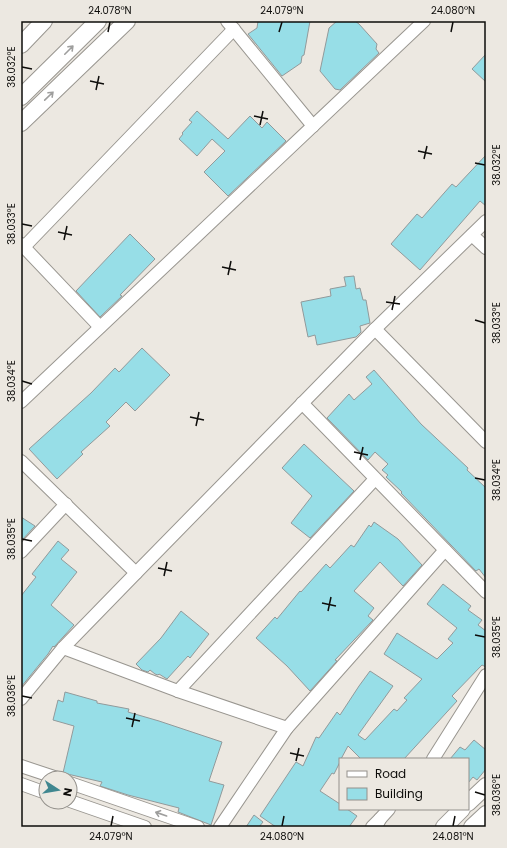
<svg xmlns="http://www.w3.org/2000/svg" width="507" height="848" font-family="Poppins,sans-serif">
<rect width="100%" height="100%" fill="#ece8e1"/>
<g fill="#97dee7" stroke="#929a9b">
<path d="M258,21h52l-6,34 -2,1 -1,7 -19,13 -34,-42 9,-6z"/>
<path d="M337,21h18l4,3 18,20 -1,5 3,4 -39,37 -5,-1 -15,-18 9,-43z"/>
<path d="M486,54v28l-14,-13z"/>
<path d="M197,111l31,28 22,-23 12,12 5,-6 19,19 -58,55 -24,-24 21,-21 -13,-12 -15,17 -18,-17 4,-5 -1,-1 10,-11 -3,-2z"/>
<path d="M486,155v51l-6,-5 -60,69 -29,-26 26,-30 5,4 30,-34 4,3z"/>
<path d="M130,234l25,25 -35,36 2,1 -22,21 -24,-26z"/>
<path d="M354,276l2,13 4,-1 3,12h3l4,23 -10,3 1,6 -5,5 -39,8 -2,-10 -7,2 -7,-35 30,-6 -1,-7 16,-3 -2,-9z"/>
<path d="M142,348l28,27 -35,36 -9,-9 -20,20 4,4 -29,26 2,2 -26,25 -28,-30 62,-56 24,-25 4,4z"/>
<path d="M374,370l47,54 47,44 -1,2 19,18v90l-7,-9 -3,2 -75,-78 1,-1 -16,-15 2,-2 -6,-5 6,-6 -13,-12 -7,8 -41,-42 22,-24 5,6 18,-16 -6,-7z"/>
<path d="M304,444l50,47 -44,47 -19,-15 21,-27 -30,-28z"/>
<path d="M21,517l14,9 -14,15z"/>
<path d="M374,522l24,17 24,26 -19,21 -23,-24 -26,29 20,17 -6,8 5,4 -38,40 2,1 -27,30 -23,-25 -31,-28 19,-21 2,2 23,-28 1,1 25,-28 4,4 21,-23 3,2 15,-22 2,2z"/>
<path d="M58,541l11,9 -8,9 16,13 -26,33 23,20 -20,22 -1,-1 -5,8 -27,33v-91l15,-19 -4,-3z"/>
<path d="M443,584l28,22 -3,4 14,10 -4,5 8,6v36l-4,-2 -30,31 5,5 -53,58h-43l-13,-13 -7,13h-1v3l-6,12 -2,-1 -12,18 20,13v5h7l10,7 -8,11h-73l-16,-11 36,-54 7,4 13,-29 3,1 18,-26 3,3 19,-29 11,-15 23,15 -35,49 7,5 29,-31 3,2 10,-11 -3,-2 18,-19 -38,-25 13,-21 40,26 16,-16 -5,-4 9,-11 -30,-24z"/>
<path d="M181,611l28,23 -19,24 -2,-2 -21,23 -8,-5 -1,1 -3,-1 -5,-4 -2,2 -6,-2 -6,-6 25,-26z"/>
<path d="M65,692l32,9v2l32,6 -1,3 31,9 63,21 -13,39 15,4 -13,40 -33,-13 1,-4 -51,-13 -28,-9 2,-4 -39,-9 11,-47 -21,-6 5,-20 5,2z"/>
<path d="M474,740l12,10v19l-9,11 -4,-3 -5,6v-24h-18l10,-12 5,3z"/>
<path d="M254,815l9,7 -4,5h-13z"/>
</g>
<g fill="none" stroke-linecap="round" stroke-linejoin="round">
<defs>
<g id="minor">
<path d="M227,21l86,105"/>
<path d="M472,235l14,13"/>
<path d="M21,244l79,83"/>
<path d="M24,247l210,-218"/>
<path d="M375,329l111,113"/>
<path d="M21,402l403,-381"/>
<path d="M302,403l184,189"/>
<path d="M21,461l115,112"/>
<path d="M21,552l45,-48"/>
<path d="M63,648l115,43 109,37"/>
<path d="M178,691l197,-212"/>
<path d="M21,699l42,-51 73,-75 239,-244 111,-108"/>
<path d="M433,759l53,-84"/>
<path d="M21,766l36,12"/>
<path d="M70,783l128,44"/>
<path d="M21,784l25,9"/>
<path d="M70,801l75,26"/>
<path d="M380,819l9,-10"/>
<path d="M220,827l67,-99 158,-178"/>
<path d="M372,827l8,-8 -4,8"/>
</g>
<g id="secondary">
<path d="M21,45l23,-24"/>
<path d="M21,97l77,-76"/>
<path d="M21,123l106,-102"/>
<path d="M468,803l18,-17"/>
<path d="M444,827l18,-18"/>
<path d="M472,827l14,-13"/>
</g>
</defs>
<use href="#minor" stroke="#999690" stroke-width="14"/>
<use href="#secondary" stroke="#999690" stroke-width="18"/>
<use href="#minor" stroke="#fff" stroke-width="12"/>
<use href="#secondary" stroke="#fff" stroke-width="16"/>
</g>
<defs><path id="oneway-shaft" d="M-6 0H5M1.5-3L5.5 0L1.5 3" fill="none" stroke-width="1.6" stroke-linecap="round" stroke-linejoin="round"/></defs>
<g stroke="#9e9e9d">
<use href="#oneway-shaft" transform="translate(69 50) rotate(-45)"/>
<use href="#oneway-shaft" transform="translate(49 96) rotate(-44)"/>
<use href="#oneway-shaft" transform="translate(161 814) rotate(-161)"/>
</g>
<path fill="none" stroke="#0d0c0a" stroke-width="1.5" d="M108,32l2,-10M279,32l3,-10M451,32l2,-10M22,67l10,2M90,81l14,3M96,90l3,-14M254,116l14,3M260,125l3,-14M418,151l14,3M424,159l3,-13M475,163l10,2M22,224l10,2M58,232l14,3M64,240l3,-14M222,267l14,3M228,275l3,-14M386,302l14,2M392,310l3,-14M475,320l10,3M22,381l10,3M190,417l14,3M196,426l3,-14M354,452l14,3M360,460l3,-13M475,478l10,2M22,539l10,2M158,568l14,3M164,576l3,-14M322,603l14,3M328,611l3,-14M475,635l10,2M22,696l10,2M126,718l14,3M132,727l3,-14M290,753l14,3M296,761l3,-13M475,792l10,3M111,826l2,-10M282,826l2,-10M453,826l2,-10"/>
<rect width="507" height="848" fill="none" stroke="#ece8e1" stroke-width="44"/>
<rect x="339" y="758" width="130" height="52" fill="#ece8e1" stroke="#93908b"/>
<rect x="347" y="771" width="20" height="6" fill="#ffffff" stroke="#93908b"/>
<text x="375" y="778" font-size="12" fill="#0d0c0a">Road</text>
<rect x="347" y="788" width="20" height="12" fill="#97dee7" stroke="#93908b"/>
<text x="375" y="798" font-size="12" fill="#0d0c0a">Building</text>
<g transform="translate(58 790) rotate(102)"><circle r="19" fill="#ece8e1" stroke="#93908b"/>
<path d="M0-3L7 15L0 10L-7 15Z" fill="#408790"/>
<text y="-6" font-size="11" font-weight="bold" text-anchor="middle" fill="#0d0c0a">N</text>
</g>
<rect x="22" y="22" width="463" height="804" fill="none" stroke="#0d0c0a" stroke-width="1.5"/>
<g font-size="10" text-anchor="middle" fill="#0d0c0a">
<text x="110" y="14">24.078°N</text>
<text x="282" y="14">24.079°N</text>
<text x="453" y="14">24.080°N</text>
<text transform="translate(11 67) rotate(-90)" y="4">38.032°E</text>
<text transform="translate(496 165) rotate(-90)" y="4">38.032°E</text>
<text transform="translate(11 224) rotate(-90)" y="4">38.033°E</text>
<text transform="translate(496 323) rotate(-90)" y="4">38.033°E</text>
<text transform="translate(11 381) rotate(-90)" y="4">38.034°E</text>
<text transform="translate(496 480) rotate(-90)" y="4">38.034°E</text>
<text transform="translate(11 539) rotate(-90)" y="4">38.035°E</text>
<text transform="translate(496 637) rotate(-90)" y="4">38.035°E</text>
<text transform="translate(11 696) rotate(-90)" y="4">38.036°E</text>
<text transform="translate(496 795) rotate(-90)" y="4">38.036°E</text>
<text x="111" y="840">24.079°N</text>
<text x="282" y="840">24.080°N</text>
<text x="453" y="840">24.081°N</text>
</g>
</svg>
